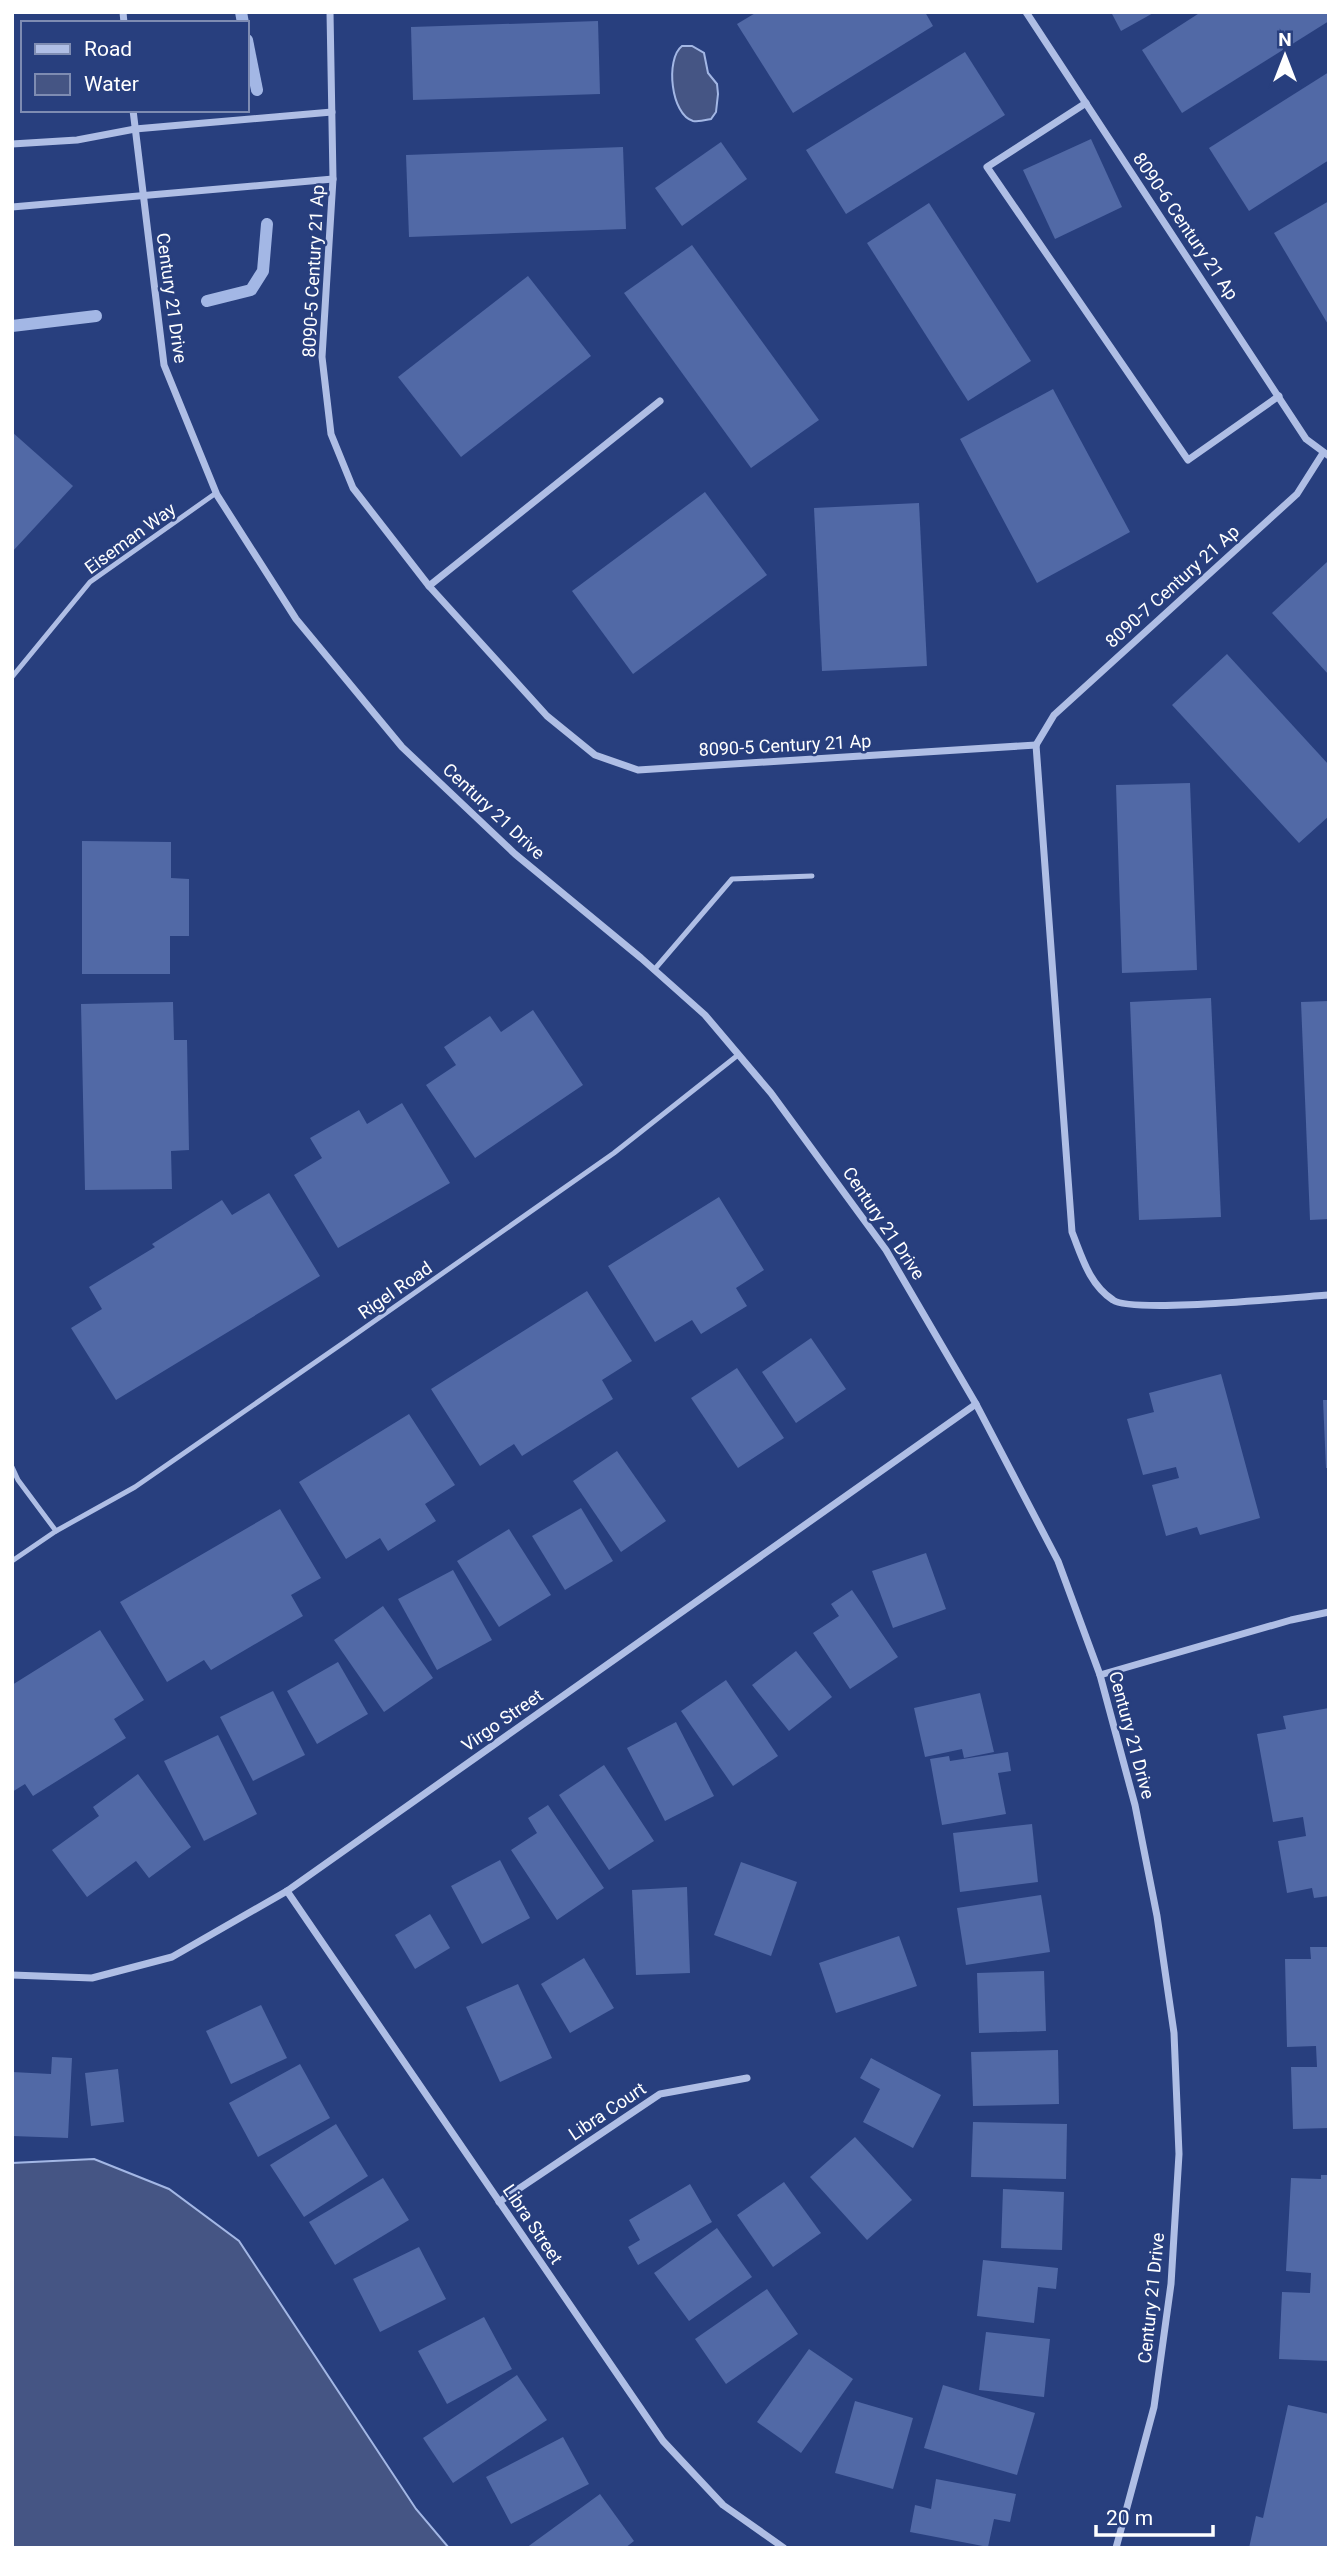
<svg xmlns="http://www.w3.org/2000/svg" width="1341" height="2560" font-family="Roboto,sans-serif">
<rect width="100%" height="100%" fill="#283f7e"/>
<g fill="#455584" stroke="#a3b7e5" stroke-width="2">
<path d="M682,46h10l12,7 4,20 9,11 1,10 -2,18 -5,7c-5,1 -12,3 -18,2 -22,-6 -28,-62 -11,-75z"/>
<path d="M94,2159l75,30 70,52 177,268 33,39h-437v-385z"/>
</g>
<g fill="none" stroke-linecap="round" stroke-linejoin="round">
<g stroke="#a3b7e5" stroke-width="12">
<path d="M241,12l2,11"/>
<path d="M247,40l10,50"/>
<path d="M207,301l44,-11 12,-19 4,-47"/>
<path d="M12,326l84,-10"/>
</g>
</g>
<g fill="#5169a6">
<path d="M757,12h168l8,14 -140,87 -56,-89z"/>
<path d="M1111,12h44l-34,19z"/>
<path d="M1201,12h128v9l-147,92 -40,-63z"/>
<path d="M598,21l2,73 -187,6 -2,-73z"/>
<path d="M965,52l40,63 -159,99 -40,-64z"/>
<path d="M1329,72v88l-80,51 -40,-63z"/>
<path d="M1091,139l31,68 -67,32 -32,-69z"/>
<path d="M721,142l26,37 -65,47 -27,-38z"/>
<path d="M623,147l3,82 -217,8 -3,-82z"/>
<path d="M1329,201v125l-55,-93z"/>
<path d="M929,203l102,158 -63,40 -101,-158z"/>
<path d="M692,245l127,175 -68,48 -127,-175z"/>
<path d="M528,276l63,80 -130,101 -63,-80z"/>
<path d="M1053,389l77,143 -93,51 -77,-144z"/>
<path d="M12,432l61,54 -61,66z"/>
<path d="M705,492l62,83 -134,99 -61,-83z"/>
<path d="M919,503l8,163 -105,5 -8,-163z"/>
<path d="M1327,562l2,2v111l-57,-62z"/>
<path d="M1227,654l102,111v51l-30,27 -127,-138z"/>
<path d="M1190,783l7,187 -75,3 -6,-188z"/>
<path d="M82,841l89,1v36l18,1v57h-19v38h-88z"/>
<path d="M1211,998l10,219 -82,3 -9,-218z"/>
<path d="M1329,1001v218l-19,1 -9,-218z"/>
<path d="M173,1002l1,38h13l2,110 -18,1 1,38 -87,1 -4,-186z"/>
<path d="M533,1010l50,75 -108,73 -49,-73 30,-20 -12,-18 46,-31 11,16z"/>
<path d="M402,1103l48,80 -112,65 -44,-73 28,-17 -12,-20 49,-28 8,14z"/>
<path d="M269,1193l51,83 -204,124 -45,-72 31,-19 -13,-22 66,-40 -3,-3 70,-44 10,15z"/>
<path d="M719,1197l45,73 -28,18 11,18 -46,28 -9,-14 -37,22 -47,-76z"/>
<path d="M587,1291l45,70 -30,19 11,19 -91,57 -8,-12 -34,22 -49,-77z"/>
<path d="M811,1338l35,51 -50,34 -34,-51z"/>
<path d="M737,1368l47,70 -46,30 -47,-70z"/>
<path d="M1221,1374l39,144 -60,17 -3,-8 -31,9 -14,-51 27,-7 -3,-11 -33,8 -16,-56 27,-7 -5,-19z"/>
<path d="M1323,1400h6v68h-3z"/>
<path d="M409,1414l46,71 -30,19 11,17 -48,30 -8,-13 -34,21 -47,-77z"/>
<path d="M617,1451l49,70 -45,31 -48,-71z"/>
<path d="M581,1508l32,53 -48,29 -33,-54z"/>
<path d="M280,1509l41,69 -30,17 12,21 -92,54 -7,-10 -37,22 -47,-80z"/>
<path d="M509,1529l42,66 -52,32 -42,-66z"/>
<path d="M926,1553l20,56 -53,19 -21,-57z"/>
<path d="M453,1570l39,70 -55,30 -39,-71z"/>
<path d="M852,1590l46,67 -48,32 -37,-56 26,-17 -8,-12z"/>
<path d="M383,1606l50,72 -49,34 -50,-72z"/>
<path d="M100,1630l44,70 -30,19 12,19 -93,58 -8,-12 -13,8v-107z"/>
<path d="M796,1651l36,46 -43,34 -37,-46z"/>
<path d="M338,1662l30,52 -51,30 -30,-53z"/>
<path d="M726,1680l52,76 -45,30 -52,-75z"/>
<path d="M273,1691l32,64 -52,26 -33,-64z"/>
<path d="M980,1693l14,59 -30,6 -2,-9 -37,8 -11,-49z"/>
<path d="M1329,1708v188l-15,2 -2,-10 -25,5 -9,-52 28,-5 -3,-19 -30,5 -16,-88 29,-5 -3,-13z"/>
<path d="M676,1722l38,74 -49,25 -38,-73z"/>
<path d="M218,1735l39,79 -53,27 -40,-80z"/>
<path d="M1008,1752l3,19 -13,2 8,41 -64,11 -12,-66 19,-3 1,5z"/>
<path d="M604,1765l50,76 -45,29 -50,-75z"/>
<path d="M138,1774l53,73 -42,31 -13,-17 -49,36 -35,-47 47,-34 -6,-9z"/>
<path d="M548,1805l56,83 -47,32 -46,-70 26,-17 -9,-15z"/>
<path d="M1032,1824l6,58 -78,10 -7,-59z"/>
<path d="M500,1860l30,58 -48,26 -31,-58z"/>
<path d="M741,1862l56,20 -26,74 -57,-21z"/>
<path d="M687,1887l3,86 -54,2 -4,-85z"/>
<path d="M1041,1895l9,57 -84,13 -9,-57z"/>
<path d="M430,1914l20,34 -35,21 -20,-34z"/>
<path d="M899,1936l18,50 -81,27 -17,-50z"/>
<path d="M1310,1947h19v181l-36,1 -2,-62h26l-1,-21 -29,1 -2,-88h26z"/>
<path d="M584,1958l30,50 -44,25 -29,-49z"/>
<path d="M1044,1971l2,60 -67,2 -2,-60z"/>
<path d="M518,1984l34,74 -52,24 -34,-75z"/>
<path d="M261,2005l26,53 -56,26 -25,-53z"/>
<path d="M1058,2050l1,54 -86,2 -2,-54z"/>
<path d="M52,2057l20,1 -4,80 -56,-2v-64l39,2z"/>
<path d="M871,2058l70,37 -28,53 -50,-26 17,-33 -20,-11z"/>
<path d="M300,2064l30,54 -72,39 -29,-54z"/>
<path d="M118,2069l6,53 -33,4 -6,-53z"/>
<path d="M973,2122l94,2 -1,55 -95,-2z"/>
<path d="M336,2124l32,52 -64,41 -34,-52z"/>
<path d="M855,2137l57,63 -45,40 -57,-63z"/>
<path d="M1321,2175h8v186l-50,-2 3,-67 28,1 1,-20 -25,-2 5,-93 30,1z"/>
<path d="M383,2178l26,42 -74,45 -26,-43z"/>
<path d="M784,2182l37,51 -48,34 -36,-52z"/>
<path d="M690,2184l22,38 -74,43 -10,-18 12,-7 -11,-20z"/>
<path d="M1003,2189l61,3 -2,58 -61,-2z"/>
<path d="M717,2228l35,49 -63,44 -35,-48z"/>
<path d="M419,2247l27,52 -66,33 -27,-53z"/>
<path d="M983,2260l75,8 -2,21 -18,-2 -4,36 -57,-7z"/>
<path d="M767,2289l31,45 -72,50 -31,-45z"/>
<path d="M484,2317l28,52 -65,35 -29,-53z"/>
<path d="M986,2332l64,7 -6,58 -65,-7z"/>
<path d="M809,2349l44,30 -52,74 -44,-31z"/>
<path d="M517,2375l30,45 -94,63 -30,-45z"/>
<path d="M943,2385l92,28 -18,62 -93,-27z"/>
<path d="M855,2401l58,17 -20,71 -58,-16z"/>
<path d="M1288,2405l41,9v134h-80l7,-32 7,2z"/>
<path d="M563,2437l26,47 -78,40 -25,-47z"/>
<path d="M936,2479l80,15 -6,28 -16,-3 -6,28 -78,-15 5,-27 16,4z"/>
<path d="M600,2494l34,47 -9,7h-99z"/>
</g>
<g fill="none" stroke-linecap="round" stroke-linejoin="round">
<g stroke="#afbee5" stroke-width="5">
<path d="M12,677l78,-95 126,-89"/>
<path d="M654,970l78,-91 80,-3"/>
<path d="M12,1467l6,13 38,51"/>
<path d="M12,1561l44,-30 79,-44 211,-146 268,-188 124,-98"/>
</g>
<g stroke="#afbee5" stroke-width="7">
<path d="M123,12l1,11"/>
<path d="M330,12l3,167 -11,178 9,77 22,54 76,98 118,130 48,39 43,15 398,-25"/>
<path d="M1026,12l280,427 23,17"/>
<path d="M1086,103l-99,64 201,293 91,-64"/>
<path d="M133,110l31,255 53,130 79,124 106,128 113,107 126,104 64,57 66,78 115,157 90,154 82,157 42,114 35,130 22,111 17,117 5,121 -8,130 -17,123 -38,141"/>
<path d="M12,144l65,-4 58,-11 197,-17"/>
<path d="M12,207l321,-28"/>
<path d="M429,586l231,-185"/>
<path d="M1036,745l36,487c10,25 17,52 41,68 20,14 182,-3 216,-5"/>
<path d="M1036,745l18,-30 243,-221 26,-41"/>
<path d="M1100,1675l191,-55 38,-8"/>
<path d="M287,1891l376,550 60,64 61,43"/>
<path d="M12,1975l80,3 80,-21 115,-66 689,-487"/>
<path d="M499,2202l161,-108 87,-16"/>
</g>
</g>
<g text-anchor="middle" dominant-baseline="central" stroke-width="5" stroke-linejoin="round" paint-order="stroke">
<g font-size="18" fill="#fff" stroke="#283f7e">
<text transform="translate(1186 226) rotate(56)">8090-6 Century 21 Ap</text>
<text transform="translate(313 271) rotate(-87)">8090-5 Century 21 Ap</text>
<text transform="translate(172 298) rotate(82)">Century 21 Drive</text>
<text transform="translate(130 538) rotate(-36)">Eiseman Way</text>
<text transform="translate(1172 586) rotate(-42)">8090-7 Century 21 Ap</text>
<text transform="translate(785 745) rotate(-3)">8090-5 Century 21 Ap</text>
<text transform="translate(494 811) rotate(43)">Century 21 Drive</text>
<text transform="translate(884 1223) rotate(56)">Century 21 Drive</text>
<text transform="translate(395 1290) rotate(-35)">Rigel Road</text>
<text transform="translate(502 1720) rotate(-35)">Virgo Street</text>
<text transform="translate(1132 1735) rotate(75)">Century 21 Drive</text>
<text transform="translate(607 2111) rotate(-34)">Libra Court</text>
<text transform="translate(533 2224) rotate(56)">Libra Street</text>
<text transform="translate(1151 2298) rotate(-84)">Century 21 Drive</text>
</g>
</g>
<rect width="1341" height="2560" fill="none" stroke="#ffffff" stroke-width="28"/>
<rect x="21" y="21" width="228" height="91" fill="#283f7e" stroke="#7e8cb2" stroke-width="2"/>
<rect x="35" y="44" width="35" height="10" fill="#afbee5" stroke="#7e8cb2" stroke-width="2"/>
<text x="84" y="56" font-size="21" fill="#ffffff">Road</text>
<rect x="35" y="74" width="35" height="21" fill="#455584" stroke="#7e8cb2" stroke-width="2"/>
<text x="84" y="91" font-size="21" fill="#ffffff">Water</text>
<g transform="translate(1285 56)" stroke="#283f7e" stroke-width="5" paint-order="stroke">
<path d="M0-5L12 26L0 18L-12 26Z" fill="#ffffff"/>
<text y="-10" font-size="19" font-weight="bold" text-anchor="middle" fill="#ffffff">N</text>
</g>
<path d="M1096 2525v10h117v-10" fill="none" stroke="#ffffff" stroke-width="3.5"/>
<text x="1106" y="2525" font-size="21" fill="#ffffff" stroke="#283f7e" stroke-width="5" paint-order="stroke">20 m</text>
</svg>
